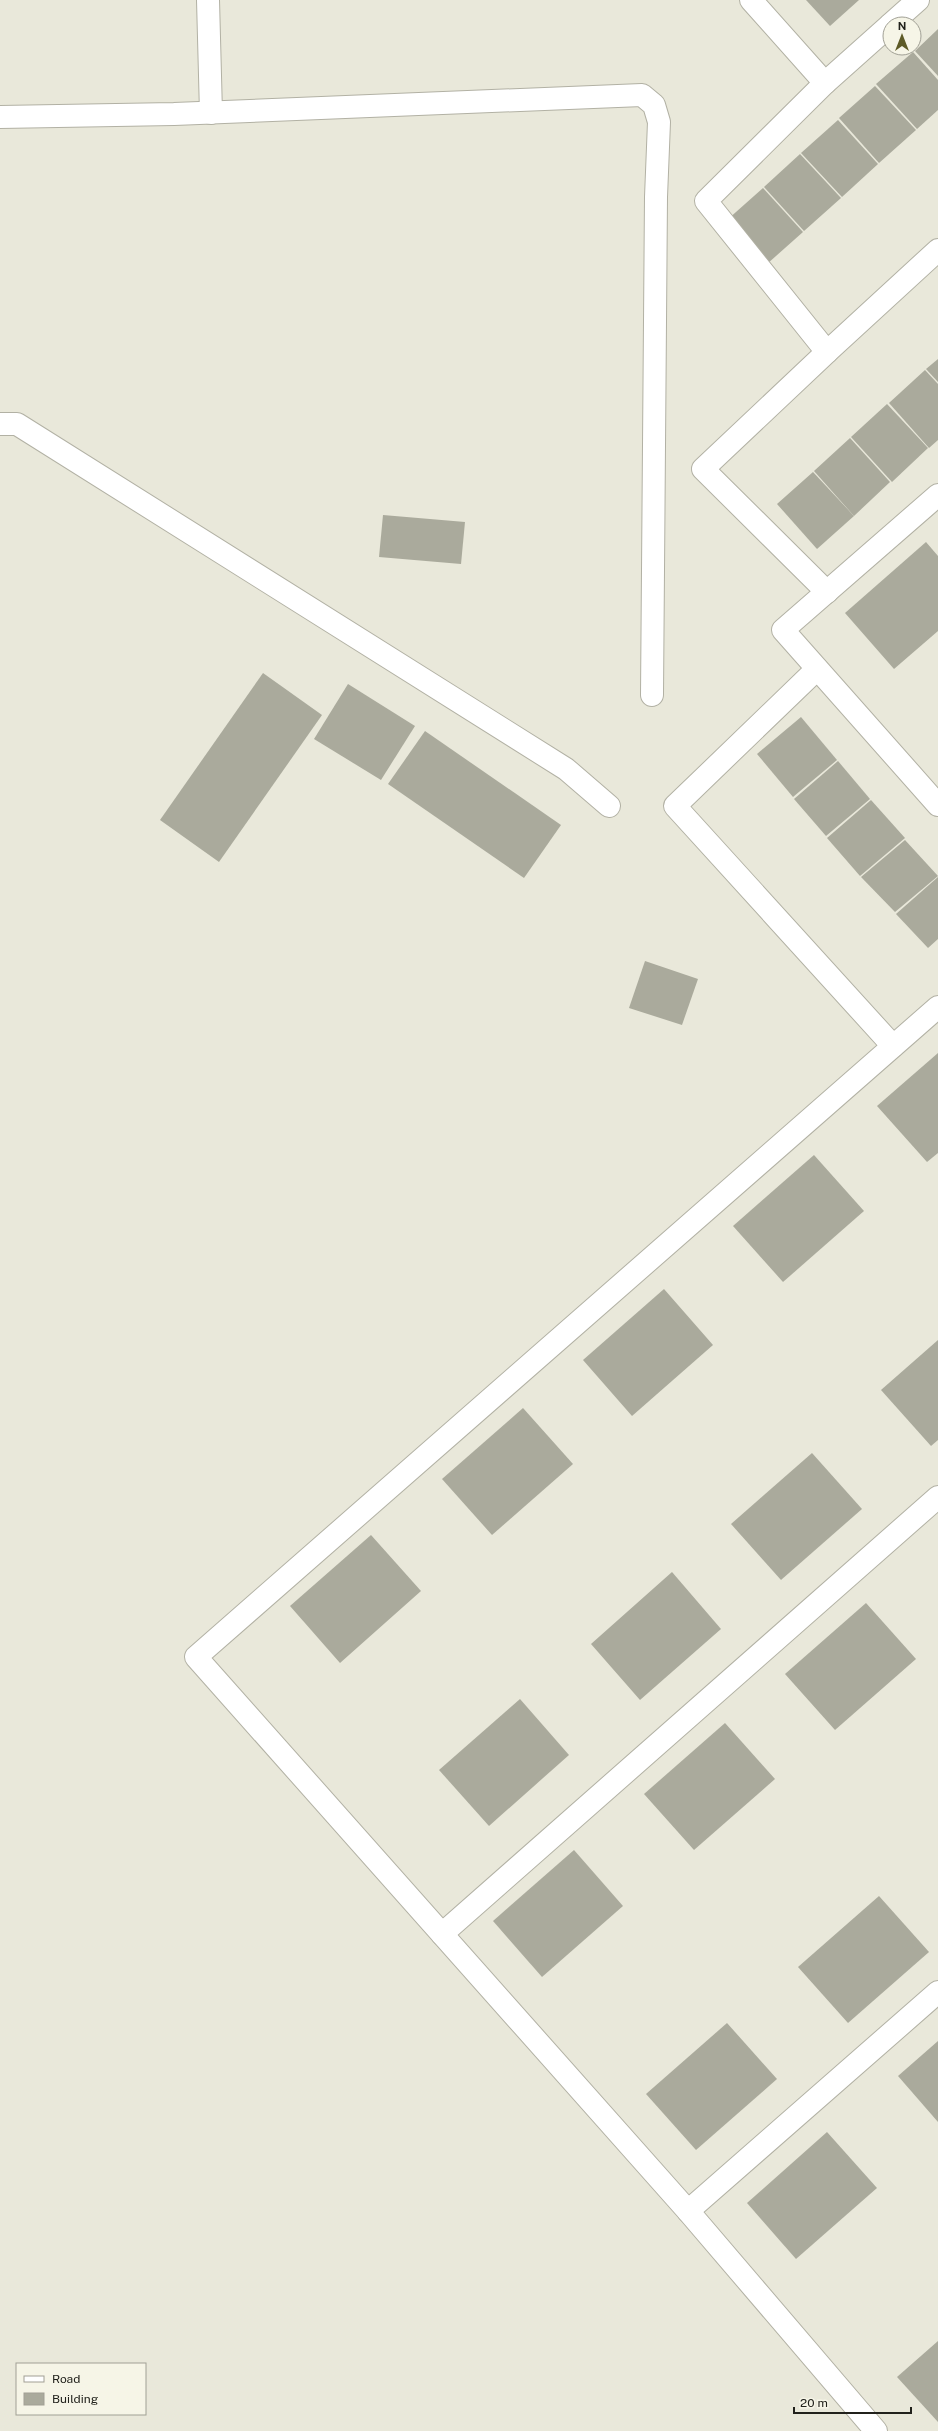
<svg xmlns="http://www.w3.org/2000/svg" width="938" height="2431" font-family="'Public Sans',sans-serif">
<rect width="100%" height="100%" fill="#e9e8da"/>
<g fill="#aaaa9c">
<path d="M806,0h53l-29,26z"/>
<path d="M938,29v47l-23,-25z"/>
<path d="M913,52l25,28v30l-21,19 -41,-45z"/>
<path d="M875,86l41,44 -37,33 -40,-45z"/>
<path d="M838,120l40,44 -36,33 -41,-44z"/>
<path d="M800,154l41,44 -37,33 -40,-44z"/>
<path d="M763,188l40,44 -36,32 -40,-44z"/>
<path d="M938,359v23l-12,-13z"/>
<path d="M925,370l13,14v56l-9,8 -40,-45z"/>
<path d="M887,404l41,44 -36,34 -41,-45z"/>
<path d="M850,438l40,44 -36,34 -40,-45z"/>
<path d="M813,472l41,44 -37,33 -40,-45z"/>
<path d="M383,515l82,7 -4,42 -82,-7z"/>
<path d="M926,542l12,14v75l-44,38 -49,-56z"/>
<path d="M263,673l59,42 -103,147 -59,-42z"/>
<path d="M348,684l67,42 -34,54 -67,-41z"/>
<path d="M801,717l36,43 -44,37 -36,-43z"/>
<path d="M425,731l136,94 -37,53 -136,-94z"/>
<path d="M838,761l32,38 -44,37 -32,-37z"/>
<path d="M871,800l34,38 -45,38 -33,-38z"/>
<path d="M905,840l33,36 -43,36 -34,-35z"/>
<path d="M938,877v62l-10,9 -32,-34z"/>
<path d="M645,961l53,18 -16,46 -53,-17z"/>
<path d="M938,1053v100l-11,9 -50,-56z"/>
<path d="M814,1155l50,56 -81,71 -50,-56z"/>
<path d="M664,1289l49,56 -81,71 -49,-56z"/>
<path d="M938,1340v100l-7,6 -50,-56z"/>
<path d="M523,1408l50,56 -81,71 -50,-56z"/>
<path d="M812,1453l50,56 -81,71 -50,-56z"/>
<path d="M371,1535l50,56 -81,72 -50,-57z"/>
<path d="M672,1572l49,57 -81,71 -49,-56z"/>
<path d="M866,1603l50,56 -81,71 -50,-56z"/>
<path d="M520,1699l49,56 -80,71 -50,-56z"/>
<path d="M725,1723l50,56 -81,71 -50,-56z"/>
<path d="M574,1850l49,56 -81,71 -49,-56z"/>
<path d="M879,1896l50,56 -81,71 -50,-56z"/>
<path d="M727,2023l50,56 -81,71 -50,-56z"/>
<path d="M938,2041v81l-40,-46z"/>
<path d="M827,2132l50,56 -81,71 -49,-56z"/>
<path d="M938,2341v81l-41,-45z"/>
</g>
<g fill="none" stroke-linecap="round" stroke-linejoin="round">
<defs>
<g id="minor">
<path d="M208,0l3,113"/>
<path d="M751,0l74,83 65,-58"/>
<path d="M891,24l27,-24"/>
<path d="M825,83l-119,118 121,151 111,-102"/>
<path d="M0,117l174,-3 468,-19 12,10 5,17 -3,75 -4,498"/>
<path d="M0,424h17l549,345 43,37"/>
<path d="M938,495l-155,135 155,175"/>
<path d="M827,592l-124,-123 124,-117"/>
<path d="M817,669l-142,137 218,240"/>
<path d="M442,1934l496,-437"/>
<path d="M688,2211l250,-219"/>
<path d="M876,2431l-188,-220 -492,-554 742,-650"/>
</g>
</defs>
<use href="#minor" stroke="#b2b1a4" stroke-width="24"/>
<use href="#minor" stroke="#fff" stroke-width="22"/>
</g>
<rect x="16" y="2363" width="130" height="52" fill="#f6f5e7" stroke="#a1a095"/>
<rect x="24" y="2376" width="20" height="6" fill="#ffffff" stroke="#a1a095"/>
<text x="52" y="2383" font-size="12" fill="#21211b">Road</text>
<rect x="24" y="2393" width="20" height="12" fill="#aaaa9c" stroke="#a1a095"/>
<text x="52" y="2403" font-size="12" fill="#21211b">Building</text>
<g transform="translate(902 36)"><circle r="19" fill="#f6f5e7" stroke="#a1a095"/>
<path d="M0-3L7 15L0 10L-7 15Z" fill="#5e5b27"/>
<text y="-6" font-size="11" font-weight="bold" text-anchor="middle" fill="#21211b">N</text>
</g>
<path d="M794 2407v6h117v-6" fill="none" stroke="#21211b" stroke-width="2"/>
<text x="800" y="2407" font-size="12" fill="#21211b" stroke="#f6f5e7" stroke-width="3" paint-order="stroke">20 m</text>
</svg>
